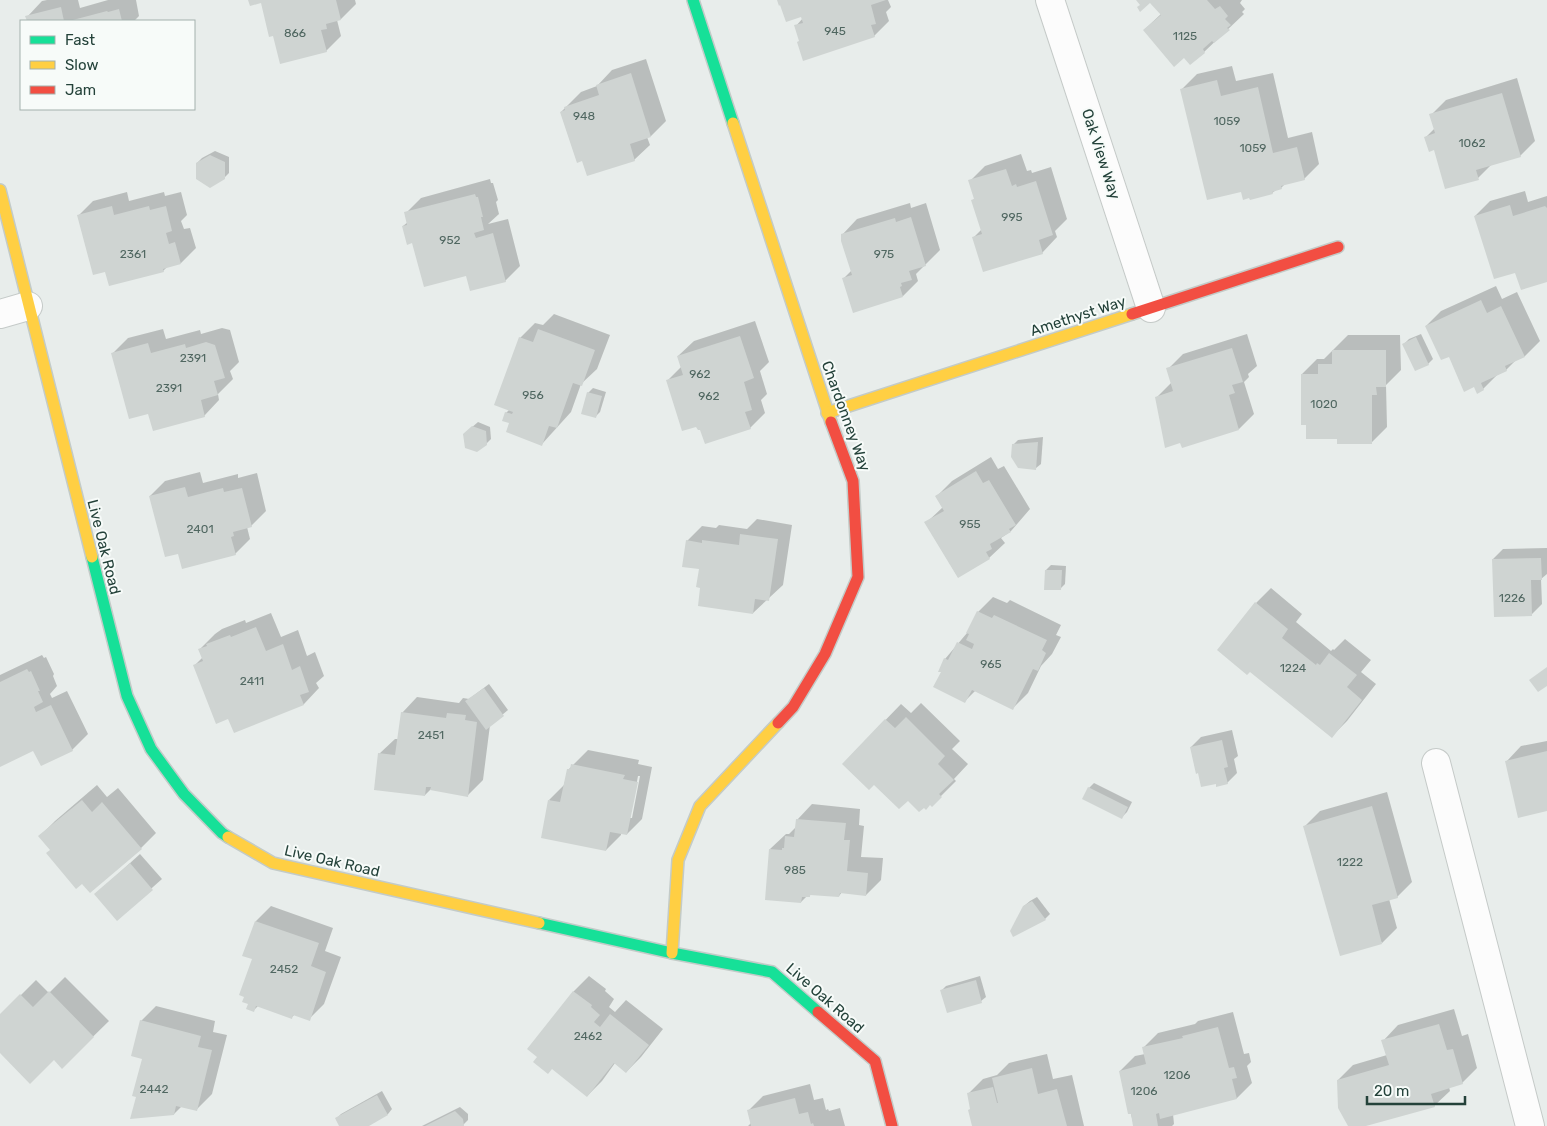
<svg xmlns="http://www.w3.org/2000/svg" width="1547" height="1126" font-family="Rubik,sans-serif">
<rect width="100%" height="100%" fill="#e8edeb"/>
<g fill="#0003" fill-rule="evenodd">
<path d="M47,0h31l2,8 28,-8h28l3,16 -5,5h-106l-1,-4 15,-16z"/>
<path d="M250,0h105l1,4 -15,15 -4,1 4,16 -15,15 -52,-16 -12,-33z"/>
<path d="M779,0h109l3,7 -5,5 3,9 -15,15 -74,4 -4,-14 7,-8z"/>
<path d="M1138,0h104l-2,3 5,6 -3,3 2,2 -40,38 -20,4 -40,-26 17,-16 -10,-13 -9,3z"/>
<path d="M646,59l20,62 -15,15 -4,1 3,8 -16,15 -73,-48 20,-20 16,-6 15,-16z"/>
<path d="M1232,66l4,15 37,-8 15,65 24,-6 7,32 -15,15 -18,4 -5,5 -5,2 -4,3 -30,-3 -60,-101 15,-15z"/>
<path d="M1517,78l18,63 -15,15 -28,8 -14,14 -44,-30 -8,-11 9,-9 -4,-13 15,-15z"/>
<path d="M215,151l14,6v16l-5,5 -27,-15 5,-5z"/>
<path d="M1021,154l6,17 4,-1 1,3 19,-6 16,52 -12,12 2,6 -15,16 -69,-15 9,-9 -9,-29 2,-2 -5,-17 15,-15z"/>
<path d="M490,179l1,4h2l5,17 -2,2 3,12 -11,10 20,-5 12,47 -15,15 -38,-6 -54,-33 -10,-16 5,-4 -2,-9 15,-15z"/>
<path d="M1525,191l3,11 19,-6v85l-31,-10 -41,-55 15,-15z"/>
<path d="M127,192l2,9 35,-9 1,4 16,-4 6,23 -6,6 3,8 6,-1 6,20 -15,15 -13,3 -5,5h-57l-28,-55 15,-15z"/>
<path d="M910,203l1,5 15,-5 14,47 -24,24 2,7 -15,15 -60,-17 9,-9 -10,-35 15,-16z"/>
<path d="M1496,286l6,13 15,-7 23,49 -15,15 -9,4 -10,10 -8,4 -15,15 -8,-4 -49,-59 15,-15z"/>
<path d="M554,314l56,21 -13,34 -16,15 -10,28 -29,32 -31,-21 -5,-10 4,-4 10,-71 15,-15 8,2z"/>
<path d="M755,321l14,41 -9,9 7,23 -6,6 4,13 -15,15h-49l-34,-47 15,-15 -4,-10 16,-15z"/>
<path d="M222,328l8,2 9,32 -9,9 3,8 -15,15 1,6 -15,16 -55,-4 -36,-59 15,-15 35,-9 3,10 34,-9 1,4z"/>
<path d="M1247,334l10,32 -9,8 1,3 -5,5 10,32 -15,15 -82,-32 15,-15 -4,-13 15,-15z"/>
<path d="M1421,334l12,25 -5,5 -24,-20 5,-5z"/>
<path d="M1348,335h52l1,35 -15,15 1,42 -15,15 -34,-4 -36,-64 15,-15h7z"/>
<path d="M593,388l13,4 -6,20 -5,5 -7,-24z"/>
<path d="M478,422l12,5 1,12 -5,5 -16,-15z"/>
<path d="M1043,437l-2,27 -5,4 -23,-23 5,-5z"/>
<path d="M991,457l7,12 6,-3 26,43 -19,22 -10,7 4,5 -16,15 -31,19 -32,-54 17,-16 -6,-11 15,-15z"/>
<path d="M200,472l3,11 35,-9v4l19,-5 9,38 -15,15 -4,1 3,12 -15,15 -56,-2 -29,-56 15,-15z"/>
<path d="M757,519l35,6 -9,60 -30,28 -51,-26 -2,-19 -13,-27 15,-15 14,2 3,-3 28,4z"/>
<path d="M1547,548v26l-6,5 1,25 -11,11 -38,-56 10,-10z"/>
<path d="M1051,565l15,1 -1,18 -5,5 -14,-19z"/>
<path d="M1271,588l31,26 -6,8 35,29 2,-2 1,1 11,-11 26,21 -10,12 15,12 -29,37 -15,15 -76,-133z"/>
<path d="M993,597l14,6 3,-3 51,25 -5,10 5,2 -9,17 -11,12 -13,27 -15,15 -37,-18 -11,11 -23,-29 3,-13 22,-26 11,-21z"/>
<path d="M271,613l10,24 17,-7 9,26 8,-4 9,24 -8,7 3,5 -15,16 -69,27 -6,-14 -34,-52 8,-8 -3,-8 15,-15 7,-5 23,-9 1,3z"/>
<path d="M42,655l2,3 2,-1 8,17 -1,2 4,10 -7,8 2,4 15,-7 21,43 -16,16 -31,14 -7,-15 -34,17v-91z"/>
<path d="M489,684l19,26 -18,15 -7,55 -15,15 -37,-6 -6,6 -46,-41 16,-15h4l3,-26 15,-16 42,6 4,-5 6,1z"/>
<path d="M921,703l39,38 -8,8 16,15 -14,15 2,2 -24,24 -24,-6 -34,-16 -31,-19 58,-60 10,9z"/>
<path d="M1232,730l6,26 -4,3 3,14 -10,10h-11l-25,-36 10,-10z"/>
<path d="M1547,741v69l-41,-48 15,-16z"/>
<path d="M588,750l51,10 -1,4 14,3 -10,52 -15,15 -6,-1v2l-15,15 -57,-50 15,-15 4,-15zM638,776h2l-8,42h-2z"/>
<path d="M1094,783l38,19 -5,10 -5,5 -33,-29z"/>
<path d="M97,785l10,12 11,-9 38,45 -15,15 -59,34 -42,-46 15,-15z"/>
<path d="M1387,792l25,90 -15,15 -8,2 8,29 -15,15 -77,-117 15,-15z"/>
<path d="M812,804l48,5 -1,16 5,1 -3,31 22,1 -2,22 -15,15 -24,-3 -3,4 -27,-2 -3,2h-2l-6,6 -31,-53 16,-15h3l7,-7 1,-7z"/>
<path d="M140,854l22,25 -45,40 -21,-25z"/>
<path d="M1037,897l13,17 -5,5 -21,-13 6,-5z"/>
<path d="M271,906l62,22 -8,23 16,6 -17,47 -15,15 -14,-5 -3,3 -34,-11 -4,4 2,-89z"/>
<path d="M589,976l17,13 -1,2 9,8 -5,8 6,5 11,-12 37,29 -22,28 -15,15 -11,-9 -13,18 -15,15 -58,-47 45,-58z"/>
<path d="M980,976l6,21 -5,4 -39,-11 4,-4z"/>
<path d="M65,977l44,44 -47,46 -8,-8 -54,-7v-36l36,-36 13,13z"/>
<path d="M156,1006l59,15 -2,11 14,3 -15,59 -15,15 -15,-3 -8,8 -37,-18 6,-38 -2,-37z"/>
<path d="M1454,1009l8,27 6,-2 9,34 -15,15 -13,4 1,4 -16,15 -73,20h-12l-11,-46 15,-15 34,-10 -4,-14 15,-16z"/>
<path d="M1233,1012l11,42 5,-1 2,9 -4,4 5,17 -15,15 -64,16 1,10 -2,2h-38l-14,-55 15,-15 10,-2 -2,-6 15,-15 37,-9 3,-3z"/>
<path d="M1047,1054l6,25 19,-4 12,51h-111l-2,-18 -3,-14 15,-15 14,-4 12,-12z"/>
<path d="M810,1084l4,16 9,-2 3,12 2,-1 1,2 11,-3 5,18h-97l3,-3 -3,-12 15,-15z"/>
<path d="M382,1091l10,18 -4,5 -22,12h-26l-4,-7 5,-5z"/>
<path d="M460,1107l8,7v6l-6,6h-40z"/>
</g>
<g fill="#cfd4d2">
<path d="M248,0h88l5,20 -15,4 1,5 -6,1 6,22 -47,12 -7,-28 -4,1 -8,-34 -11,3z"/>
<path d="M777,0h109l-15,5 5,19 -5,1 4,12 -72,24 -6,-19 2,-1 -5,-16 9,-2 -2,-6 -15,5 -6,-17 -1,1z"/>
<path d="M1136,0h71l8,9 5,-3 8,10 -3,3 6,6 -4,3 3,2 -16,13 -2,-2 -9,8 2,4 -15,12 -6,-7 -10,9 -31,-37 18,-15 -11,-12 -10,9 -3,-5 3,-2z"/>
<path d="M61,7l3,14h-37l-2,-5z"/>
<path d="M119,9l3,12h-53l38,-10 1,1z"/>
<path d="M631,73l20,64 -21,7 5,17 -48,15 -5,-15 -5,2 -17,-51 5,-2 -1,-3 35,-12 -3,-10z"/>
<path d="M1217,80l4,16 37,-9 15,66 24,-6 8,33 -24,6 1,3 -10,3 1,2 -23,6 -1,-2 -6,2 -2,-8 -34,8 -27,-111z"/>
<path d="M1502,93l19,64 -45,13 3,10 -34,9 -11,-39 -5,2 -5,-15 11,-4 -6,-19z"/>
<path d="M210,155l15,7v17l-15,9 -14,-9v-16z"/>
<path d="M1006,169l6,17 4,-2 1,3 19,-6 17,54 -14,5 4,14 -60,18 -11,-35 10,-3 -11,-34 3,-1 -6,-19z"/>
<path d="M475,194l1,3h2l5,20h-2l3,13 -10,3 2,5 17,-5 13,49 -36,9 -4,-15 -42,11 -12,-44 -5,2 -5,-19 5,-1 -3,-13z"/>
<path d="M1510,205l3,11 32,-10 2,2v74l-26,8 -6,-17 -21,6 -20,-63z"/>
<path d="M112,206l2,9 35,-9 1,4 16,-4 6,25 -6,2 3,11 6,-2 6,22 -18,5 1,3 -55,14 -4,-14 -12,3 -16,-60z"/>
<path d="M911,217l15,49 -17,5 3,9 -11,3 1,3 -2,1 3,10 -50,16 -11,-35 10,-3 -11,-34v-7l54,-16 1,4z"/>
<path d="M1481,300l6,13 14,-7 24,51 -20,9 2,5 -26,12 3,7 -7,4 -3,-7 -10,5 -15,-35 -8,3 -16,-34z"/>
<path d="M538,329l57,21 -13,36 -9,-3 -16,45 -8,-2 -7,20 -36,-14 3,-9 -7,-2 3,-9 7,2 1,-2 -19,-7 25,-68 14,5z"/>
<path d="M740,336l14,42 -10,4 8,28 -7,2 6,17 -46,15 -5,-14h-2l-2,-3 -14,4 -16,-51 17,-5 -6,-19z"/>
<path d="M1416,337l13,28 -14,6 -13,-27z"/>
<path d="M206,342l9,3 10,33 -11,3 4,14 -17,5 4,17 -52,14 -5,-17 -19,5 -18,-66 37,-10 3,10 34,-9 1,4z"/>
<path d="M1232,348l11,34 -11,3 3,8 -6,2 10,35 -57,18 -2,-5 -15,5 -10,-51 18,-6 -7,-23z"/>
<path d="M1332,350h54v37h-10l1,8h-5v49h-35v-5h-31v-14h-5v-51h17v-10h14z"/>
<path d="M587,392l15,4 -6,22 -15,-4z"/>
<path d="M472,426l14,5 1,14 -10,7 -12,-4 -2,-14z"/>
<path d="M1038,442l-2,28 -18,-2 -7,-11 1,-13z"/>
<path d="M976,471l7,12 6,-3 27,45 -7,4 2,3 -21,12 2,5 -6,3 4,7 -32,19 -34,-56 20,-11 -9,-15z"/>
<path d="M185,487l3,10 35,-9 1,4 18,-4 10,39 -19,5 1,4 -3,1 5,18 -54,14 -4,-15 -13,3 -16,-61z"/>
<path d="M740,534l38,5 -9,62 -14,-2 -2,15 -55,-8 2,-18 -4,-1 3,-18 -17,-2 4,-27 16,3v-3l37,5z"/>
<path d="M1541,558l1,22h-11l1,36 -38,1 -2,-58z"/>
<path d="M1045,570h17l-1,20h-17z"/>
<path d="M1255,602l33,27 -6,9 34,27 1,-2 3,2 9,-12 28,22 -10,12 15,13 -30,38 -82,-66 -3,3 -30,-25z"/>
<path d="M977,611l15,7 2,-3 53,25 -5,10 4,3 -8,18 -5,-2 -20,41 -41,-20 -7,13 -32,-16 8,-15h-3l6,-14 4,2 9,-18 15,7 2,-5 -8,-4 3,-6 -3,-1z"/>
<path d="M256,627l10,24 17,-7 9,26 8,-4 9,26 -9,3 4,10 -70,28 -6,-14 -12,5 -23,-59 10,-4 -5,-12 9,-3 -1,-2 24,-9 1,2z"/>
<path d="M1547,667v19l-9,6 -9,-12z"/>
<path d="M27,669l2,3 2,-1 9,20h-2l5,11 -9,5 2,5 15,-7 22,46 -32,15 -8,-15 -33,16v-85z"/>
<path d="M484,688l20,28 -18,14 -21,-29z"/>
<path d="M401,712l45,6 1,-5 19,2 -1,5 12,2 -9,75 -38,-7 1,-3h-5l-1,9 -51,-6 4,-37 17,2z"/>
<path d="M906,717l39,39 -7,8 16,16 -15,14 3,3 -10,10 -2,-2 -4,5 -2,-2 -5,4 -11,-11 -9,8 -25,-24 -5,5 -27,-26 43,-45 10,9z"/>
<path d="M1222,740l6,27 -4,1 4,16 -12,3v-3l-15,3 -3,-14 -2,1 -6,-27z"/>
<path d="M1547,751v60l-29,7 -13,-57z"/>
<path d="M571,764l54,11 -2,4 15,3 -11,53 -17,-3 -4,19 -65,-13 7,-38 12,2 7,-33h3z"/>
<path d="M1088,787l40,20 -6,12 -40,-20z"/>
<path d="M82,800l10,12 10,-10 40,47 -52,44 -8,-9 -6,5 -30,-36 4,-3 -12,-14z"/>
<path d="M1372,806l26,92 -26,7 10,39 -42,12 -37,-130z"/>
<path d="M796,819l50,4 -2,17h6l-3,31 21,2 -2,23 -26,-3 -1,4 -29,-2v2h-8l-1,6 -36,-3 4,-51 13,1v-2h2l1,-12 9,1z"/>
<path d="M130,863l23,27 -36,31 -23,-27z"/>
<path d="M1032,901l14,19 -33,17 -3,-6 13,-25z"/>
<path d="M255,921l64,22 -8,23 15,6 -16,49 -17,-6 -1,4 -36,-13 -2,6 -8,-3 2,-5 -6,-2 2,-5 -5,-2 13,-36 -10,-3z"/>
<path d="M976,980l6,23 -35,10 -7,-23z"/>
<path d="M49,991l45,46 -32,32 -8,-9 -24,24 -30,-31v-39l20,-20 13,13z"/>
<path d="M573,991l19,14 -1,2 9,8 -6,7 6,5 10,-13 39,31 -23,28 -12,-10 -27,34 -35,-28 -4,5 -15,-12 4,-5 -10,-8z"/>
<path d="M140,1020l61,16 -3,11 14,3 -15,61 -21,-5 -2,9 -44,4 6,-22 -4,-1 10,-37 -11,-3z"/>
<path d="M1439,1024l8,26 6,-1 10,35 -32,10 4,13 -69,19h-18l-10,-18 -1,-28 52,-15 -8,-25z"/>
<path d="M1218,1027l11,41 5,-1 3,11 -5,1 5,20 -77,20 -1,-6 -3,1 2,12h-25l-2,-12h-3l-9,-43 27,-7 -4,-17 41,-9 -1,-2z"/>
<path d="M1032,1068l6,26 19,-5 10,37h-95l-4,-16 2,-1 -3,-16 26,-6 4,16h1l-6,-25z"/>
<path d="M377,1095l11,20 -19,11h-30l-4,-8z"/>
<path d="M795,1098l4,16 9,-2 3,12 2,-1 1,3h-63l-4,-16z"/>
<path d="M455,1111l8,8 1,7h-39z"/>
</g>
<g fill="none" stroke-linecap="round" stroke-linejoin="round">
<defs>
<g id="street">
<path d="M1050,0l101,308"/>
<path d="M0,314l28,-8"/>
<path d="M1436,763l94,363"/>
</g>
<g id="fast">
<path d="M693,0l40,123"/>
<path d="M92,557l35,139 24,53 33,45 38,39 6,4"/>
<path d="M539,923l133,30 100,19 46,40"/>
</g>
<g id="slow">
<path d="M733,123l98,299"/>
<path d="M0,190l92,367"/>
<path d="M827,413l305,-99"/>
<path d="M228,837l45,26 266,60"/>
<path d="M672,953l6,-93 22,-54 78,-83"/>
</g>
<g id="jam">
<path d="M1132,314l206,-67"/>
<path d="M778,723l15,-16 32,-53 33,-77 -5,-96 -22,-59"/>
<path d="M818,1012l57,49 17,65"/>
</g>
</defs>
<use href="#street" stroke="#c5cac8" stroke-width="30"/>
<use href="#fast" stroke="#c3cbc8" stroke-width="14"/>
<use href="#slow" stroke="#c3cbc8" stroke-width="14"/>
<use href="#jam" stroke="#c3cbc8" stroke-width="14"/>
<use href="#street" stroke="#fcfcfc" stroke-width="28"/>
<use href="#fast" stroke="#16e098" stroke-width="11"/>
<use href="#slow" stroke="#ffcf43" stroke-width="11"/>
<use href="#jam" stroke="#f24e42" stroke-width="11"/>
</g>
<g text-anchor="middle" dominant-baseline="central" stroke-width="4" stroke-linejoin="round" paint-order="stroke">
<g font-size="12" fill="#506761">
<text x="835" y="31">945</text>
<text x="295" y="33">866</text>
<text x="1185" y="36">1125</text>
<text x="584" y="116">948</text>
<text x="1227" y="121">1059</text>
<text x="1472" y="143">1062</text>
<text x="1253" y="148">1059</text>
<text x="1012" y="217">995</text>
<text x="450" y="240">952</text>
<text x="133" y="254">2361</text>
<text x="884" y="254">975</text>
<text x="193" y="358">2391</text>
<text x="700" y="374">962</text>
<text x="169" y="388">2391</text>
<text x="533" y="395">956</text>
<text x="709" y="396">962</text>
<text x="1324" y="404">1020</text>
<text x="970" y="524">955</text>
<text x="200" y="529">2401</text>
<text x="1512" y="598">1226</text>
<text x="991" y="664">965</text>
<text x="1293" y="668">1224</text>
<text x="252" y="681">2411</text>
<text x="431" y="735">2451</text>
<text x="1350" y="862">1222</text>
<text x="795" y="870">985</text>
<text x="284" y="969">2452</text>
<text x="588" y="1036">2462</text>
<text x="1177" y="1075">1206</text>
<text x="154" y="1089">2442</text>
<text x="1144" y="1091">1206</text>
</g>
<g font-size="15" fill="#24423a" stroke="#f7fbf9">
<text transform="translate(1101 154) rotate(72)">Oak View Way</text>
<text transform="translate(1078 316) rotate(-18)">Amethyst Way</text>
<text transform="translate(846 416) rotate(70)">Chardonney Way</text>
<text transform="translate(104 547) rotate(76)">Live Oak Road</text>
<text transform="translate(332 861) rotate(13)">Live Oak Road</text>
<text transform="translate(825 998) rotate(41)">Live Oak Road</text>
</g>
</g>
<rect x="20" y="20" width="175" height="90" fill="#f7fbf9" stroke="#a3b1ad"/>
<rect x="30" y="36" width="25" height="8" fill="#16e098" stroke="#a3b1ad"/>
<text x="65" y="45" font-size="15" fill="#24423a">Fast</text>
<rect x="30" y="61" width="25" height="8" fill="#ffcf43" stroke="#a3b1ad"/>
<text x="65" y="70" font-size="15" fill="#24423a">Slow</text>
<rect x="30" y="86" width="25" height="8" fill="#f24e42" stroke="#a3b1ad"/>
<text x="65" y="95" font-size="15" fill="#24423a">Jam</text>
<path d="M1367 1096v8h98v-8" fill="none" stroke="#24423a" stroke-width="2.5"/>
<text x="1374" y="1096" font-size="15" fill="#24423a" stroke="#f7fbf9" stroke-width="4" paint-order="stroke">20 m</text>
</svg>
